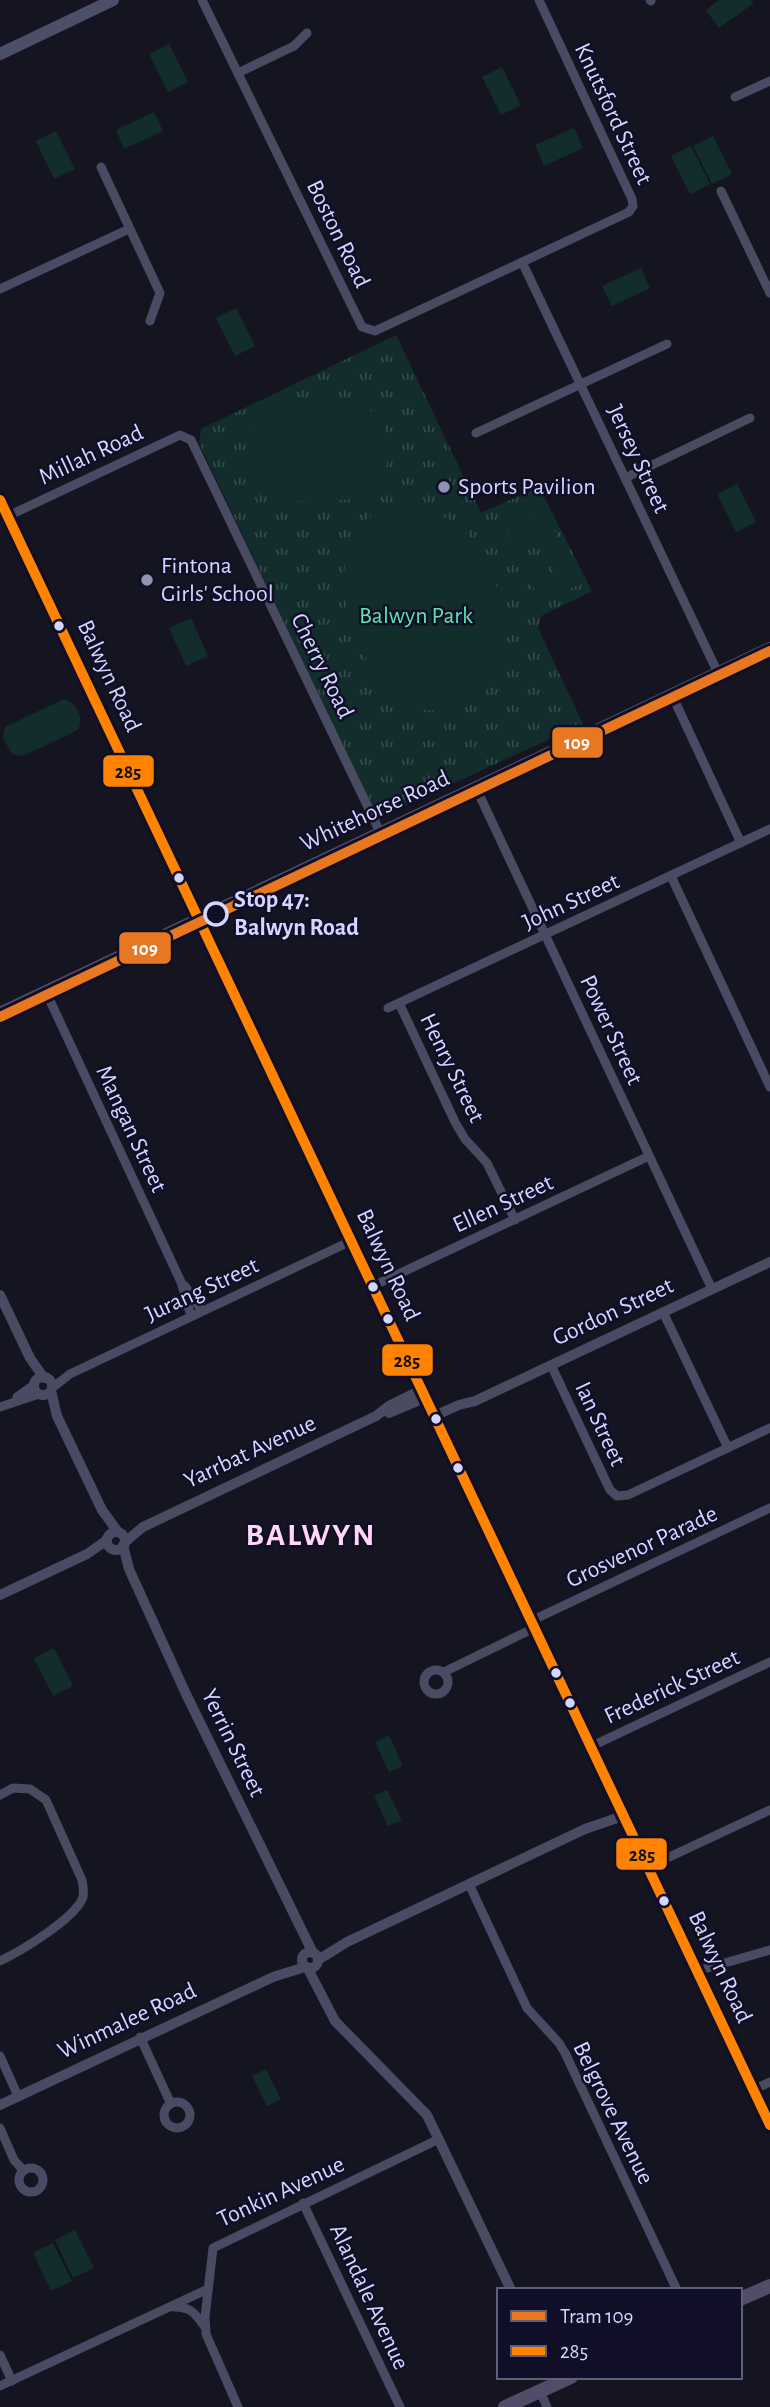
<svg xmlns="http://www.w3.org/2000/svg" width="770" height="2407" font-family="'Alegreya Sans',sans-serif">
<defs>
<pattern id="grass-tufts" width="24" height="20" patternUnits="userSpaceOnUse" patternTransform="scale(1.75)"><rect width="24" height="20" fill="#122d2b"/><path d="M3 7l-1-3M5 7V3M7 7l1-3M15 17l-1-3M17 17v-4M19 17l1-3" fill="none" stroke="#344b4b"/></pattern>
</defs>
<rect width="100%" height="100%" fill="#151521"/>
<path fill="url(#grass-tufts)" d="M396,335l85,178 58,-26 53,104 -51,25 -3,12 45,96 -206,94 -178,-375 2,-14z"/>
<g fill="#122d2b">
<path d="M719,0h32l3,3 -35,25 -13,-18z"/>
<path d="M169,44l19,38 -20,10 -19,-38z"/>
<path d="M502,67l19,38 -20,10 -19,-38z"/>
<path d="M154,112l9,19 -39,18 -8,-19z"/>
<path d="M574,128l9,20 -39,18 -9,-21z"/>
<path d="M56,131l19,38 -21,10 -18,-38z"/>
<path d="M713,136l19,38 -20,10 -19,-38z"/>
<path d="M691,146l19,38 -20,10 -19,-38z"/>
<path d="M641,268l9,20 -38,18 -10,-20z"/>
<path d="M236,308l19,38 -20,10 -19,-38z"/>
<path d="M297,398c20,1 46,-3 64,6 40,20 35,90 -10,95 -21,2 -50,6 -69,-1 -53,-20 -38,-92 15,-100z"/>
<path d="M737,484l19,38 -20,10 -19,-38z"/>
<path d="M406,503c24,4 43,14 61,31 38,38 57,135 4,167 -104,62 -190,-187 -65,-198z"/>
<path d="M541,503l16,33 -16,7 -16,-32z"/>
<path d="M518,514l15,33 -16,8 -15,-33z"/>
<path d="M564,551l16,33 -16,8 -15,-33z"/>
<path d="M541,563l16,32 -16,8 -16,-33z"/>
<path d="M191,618l17,38 -22,10 -17,-38z"/>
<path d="M64,699c13,3 20,19 14,31l-55,26 -11,-2 -9,-16 2,-11z"/>
<path d="M54,1648l19,38 -20,10 -19,-38z"/>
<path d="M389,1735l14,31 -14,6 -14,-30z"/>
<path d="M387,1790l15,30 -14,6 -14,-30z"/>
<path d="M266,2069l15,30 -14,7 -15,-30z"/>
<path d="M75,2230l19,38 -21,10 -18,-38z"/>
<path d="M53,2243l19,38 -21,10 -18,-38z"/>
</g>
<g fill="none" stroke-linecap="round" stroke-linejoin="round">
<g stroke="#494b62" stroke-width="9">
<path d="M202,0l160,327 13,4 254,-119 4,-6 -1,-7 -93,-199"/>
<path d="M650,0l1,1"/>
<path d="M238,73l56,-27 13,-13"/>
<path d="M735,97l35,-16"/>
<path d="M101,167l59,126 -10,28"/>
<path d="M721,191l49,102"/>
<path d="M522,262l196,411"/>
<path d="M0,289l129,-60"/>
<path d="M476,433l191,-89"/>
<path d="M625,478l125,-60"/>
<path d="M8,516l172,-81 11,5 190,394"/>
<path d="M672,695l69,148"/>
<path d="M476,788l236,501"/>
<path d="M671,876l99,211"/>
<path d="M46,992l135,290 10,34"/>
<path d="M399,1003l56,119 10,17 22,24 28,57"/>
<path d="M388,1008l382,-179"/>
<path d="M185,1286l17,25"/>
<path d="M373,1286l276,-130"/>
<path d="M663,1312l65,136"/>
<path d="M551,1365l59,125 7,6 11,-1 142,-67"/>
<path d="M52,1388l18,-14 281,-133"/>
<path d="M17,1397l17,-12"/>
<path d="M0,1407l39,-13"/>
<path d="M531,1621l239,-113"/>
<circle cx="436" cy="1682" r="12"/>
<path d="M444,1672l90,-44"/>
<path d="M590,1747l180,-85"/>
<path d="M0,1795l13,-7 17,1 16,11 36,80c1,5 2,11 1,17 -7,21 -62,54 -83,64"/>
<path d="M648,1867l122,-57"/>
<path d="M469,1884l58,124 32,35 6,10 112,237"/>
<path d="M697,1971l73,-21"/>
<path d="M140,2037l31,67"/>
<path d="M0,2056l18,40"/>
<path d="M753,2090l17,-8"/>
<circle cx="177" cy="2115" r="13"/>
<path d="M0,2128l14,32 9,10"/>
<circle cx="31" cy="2180" r="12"/>
<path d="M303,2203l97,204"/>
<path d="M174,2307c17,0 21,6 31,20"/>
<path d="M0,2355l12,26"/>
<path d="M0,2386l208,-97"/>
<path d="M540,2391l7,16"/>
<path d="M238,2407l-32,-73 -1,-17 8,-69 226,-109"/>
</g>
<g stroke="#494b62" stroke-width="10">
<path d="M0,1295l30,63 14,20"/>
<circle cx="43" cy="1386" r="9"/>
<path d="M51,1391l6,25 45,94 16,22"/>
<path d="M389,1413l36,-15"/>
<path d="M434,1416l25,-11 16,-4 295,-139"/>
<circle cx="116" cy="1541" r="9"/>
<path d="M125,1542l18,-15 233,-111 13,-10 32,-16"/>
<path d="M123,1545l6,24 57,125 127,259"/>
<path d="M0,1595l87,-41 20,-14"/>
<circle cx="310" cy="1960" r="8"/>
<path d="M318,1960l29,-18 238,-113 38,-13"/>
<path d="M307,1967l28,54 92,94 84,175"/>
<path d="M0,2105l273,-128 32,-10"/>
</g>
<path stroke="#4c4f68" stroke-width="12" d="M0,54l113,-54"/>
<g stroke="#514c68" stroke-width="14">
<path d="M0,500l770,1625"/>
<path d="M0,1014l770,-365"/>
<path d="M740,2299l30,-13"/>
<path d="M505,2407l66,-30"/>
</g>
<defs>
<path id="bus-1" d="M0,500l770,1625"/>
</defs>
<use href="#bus-1" stroke="#100f27" stroke-width="16"/>
<use href="#bus-1" stroke="#ff8200" stroke-width="10"/>
<defs>
<path id="tram-1" d="M0,1017l770,-366"/>
</defs>
<use href="#tram-1" stroke="#100f27" stroke-width="16"/>
<use href="#tram-1" stroke="#e87722" stroke-width="10"/>
</g>
<g fill="#9292b1" stroke="#100f27" stroke-width="2.5">
<circle cx="444" cy="487" r="7"/>
<circle cx="147" cy="580" r="7"/>
</g>
<g fill="#d5d6ff" stroke="#100f27" stroke-width="2.5">
<circle cx="59" cy="626" r="6"/>
<circle cx="179" cy="878" r="6"/>
<circle cx="373" cy="1287" r="6"/>
<circle cx="388" cy="1319" r="6"/>
<circle cx="436" cy="1419" r="6"/>
<circle cx="458" cy="1468" r="6"/>
<circle cx="556" cy="1673" r="6"/>
<circle cx="570" cy="1703" r="6"/>
<circle cx="664" cy="1901" r="6"/>
</g>
<circle fill="#100f27" stroke="#d5d6ff" stroke-width="3.5" cx="216" cy="914" r="11"/>
<g text-anchor="middle" dominant-baseline="central" stroke-width="5" stroke-linejoin="round" paint-order="stroke">
<g font-size="24" fill="#d5d6ff" stroke="#100f27">
<text transform="translate(613 114) rotate(65)">Knutsford Street</text>
<text transform="translate(338 234) rotate(64)">Boston Road</text>
<text transform="translate(91 455) rotate(-25)">Millah Road</text>
<text transform="translate(638 459) rotate(65)">Jersey Street</text>
<text transform="translate(322 666) rotate(64)">Cherry Road</text>
<text transform="translate(109 676) rotate(65)">Balwyn Road</text>
<text transform="translate(375 811) rotate(-25)">Whitehorse Road</text>
<text transform="translate(571 902) rotate(-25)">John Street</text>
<text transform="translate(611 1030) rotate(65)">Power Street</text>
<text transform="translate(452 1068) rotate(64)">Henry Street</text>
<text transform="translate(131 1129) rotate(65)">Mangan Street</text>
<text transform="translate(503 1204) rotate(-25)">Ellen Street</text>
<text transform="translate(388 1265) rotate(65)">Balwyn Road</text>
<text transform="translate(202 1290) rotate(-25)">Jurang Street</text>
<text transform="translate(613 1312) rotate(-25)">Gordon Street</text>
<text transform="translate(600 1424) rotate(65)">Ian Street</text>
<text transform="translate(250 1452) rotate(-25)">Yarrbat Avenue</text>
<text transform="translate(642 1547) rotate(-25)">Grosvenor Parade</text>
<text transform="translate(672 1687) rotate(-25)">Frederick Street</text>
<text transform="translate(233 1743) rotate(64)">Yerrin Street</text>
<text transform="translate(720 1967) rotate(65)">Balwyn Road</text>
<text transform="translate(127 2021) rotate(-25)">Winmalee Road</text>
<text transform="translate(613 2113) rotate(64)">Belgrove Avenue</text>
<text transform="translate(281 2192) rotate(-25)">Tonkin Avenue</text>
<text transform="translate(369 2297) rotate(65)">Alandale Avenue</text>
</g>
<g font-size="24" fill="#d5d6ff" stroke="#100f27" text-anchor="start">
<text x="458" y="487">Sports Pavilion</text>
<text x="161" y="566">Fintona<tspan x="161" dy="28">Girls' School</tspan></text>
</g>
<g font-size="24" fill="#5de3b1" stroke="#100f27">
<text x="416" y="616">Balwyn Park</text>
</g>
<g font-size="24" font-weight="bold" fill="#d5d6ff" stroke="#100f27" text-anchor="start">
<text x="234" y="900">Stop 47:<tspan x="234" dy="28">Balwyn Road</tspan></text>
</g>
<g font-size="32" font-weight="bold" letter-spacing="2" fill="#ffd7f5" stroke="#100f27">
<text x="311" y="1535">BALWYN</text>
</g>
</g>
<g stroke="#100f27" stroke-width="2.5">
<rect x="551" y="726" width="53" height="33" rx="7" fill="#e87722"/>
<rect x="102" y="754" width="53" height="34" rx="7" fill="#ff8200"/>
<rect x="118" y="931" width="54" height="34" rx="7" fill="#e87722"/>
<rect x="381" y="1343" width="53" height="34" rx="7" fill="#ff8200"/>
<rect x="615" y="1837" width="53" height="34" rx="7" fill="#ff8200"/>
</g>
<g font-size="19" text-anchor="middle" font-weight="bold" fill="#fff">
<text x="577" y="749">109</text>
<text x="145" y="955">109</text>
</g>
<g font-size="19" text-anchor="middle" font-weight="bold" fill="#111">
<text x="128" y="778">285</text>
<text x="407" y="1367">285</text>
<text x="642" y="1861">285</text>
</g>
<rect x="497" y="2288" width="245" height="91" fill="#100f27" stroke="#5f5f7d" stroke-width="2"/>
<rect x="511" y="2311" width="35" height="10" fill="#e87722" stroke="#5f5f7d" stroke-width="2"/>
<text x="560" y="2323" font-size="21" fill="#d5d6ff">Tram 109</text>
<rect x="511" y="2346" width="35" height="10" fill="#ff8200" stroke="#5f5f7d" stroke-width="2"/>
<text x="560" y="2358" font-size="21" fill="#d5d6ff">285</text>
</svg>
